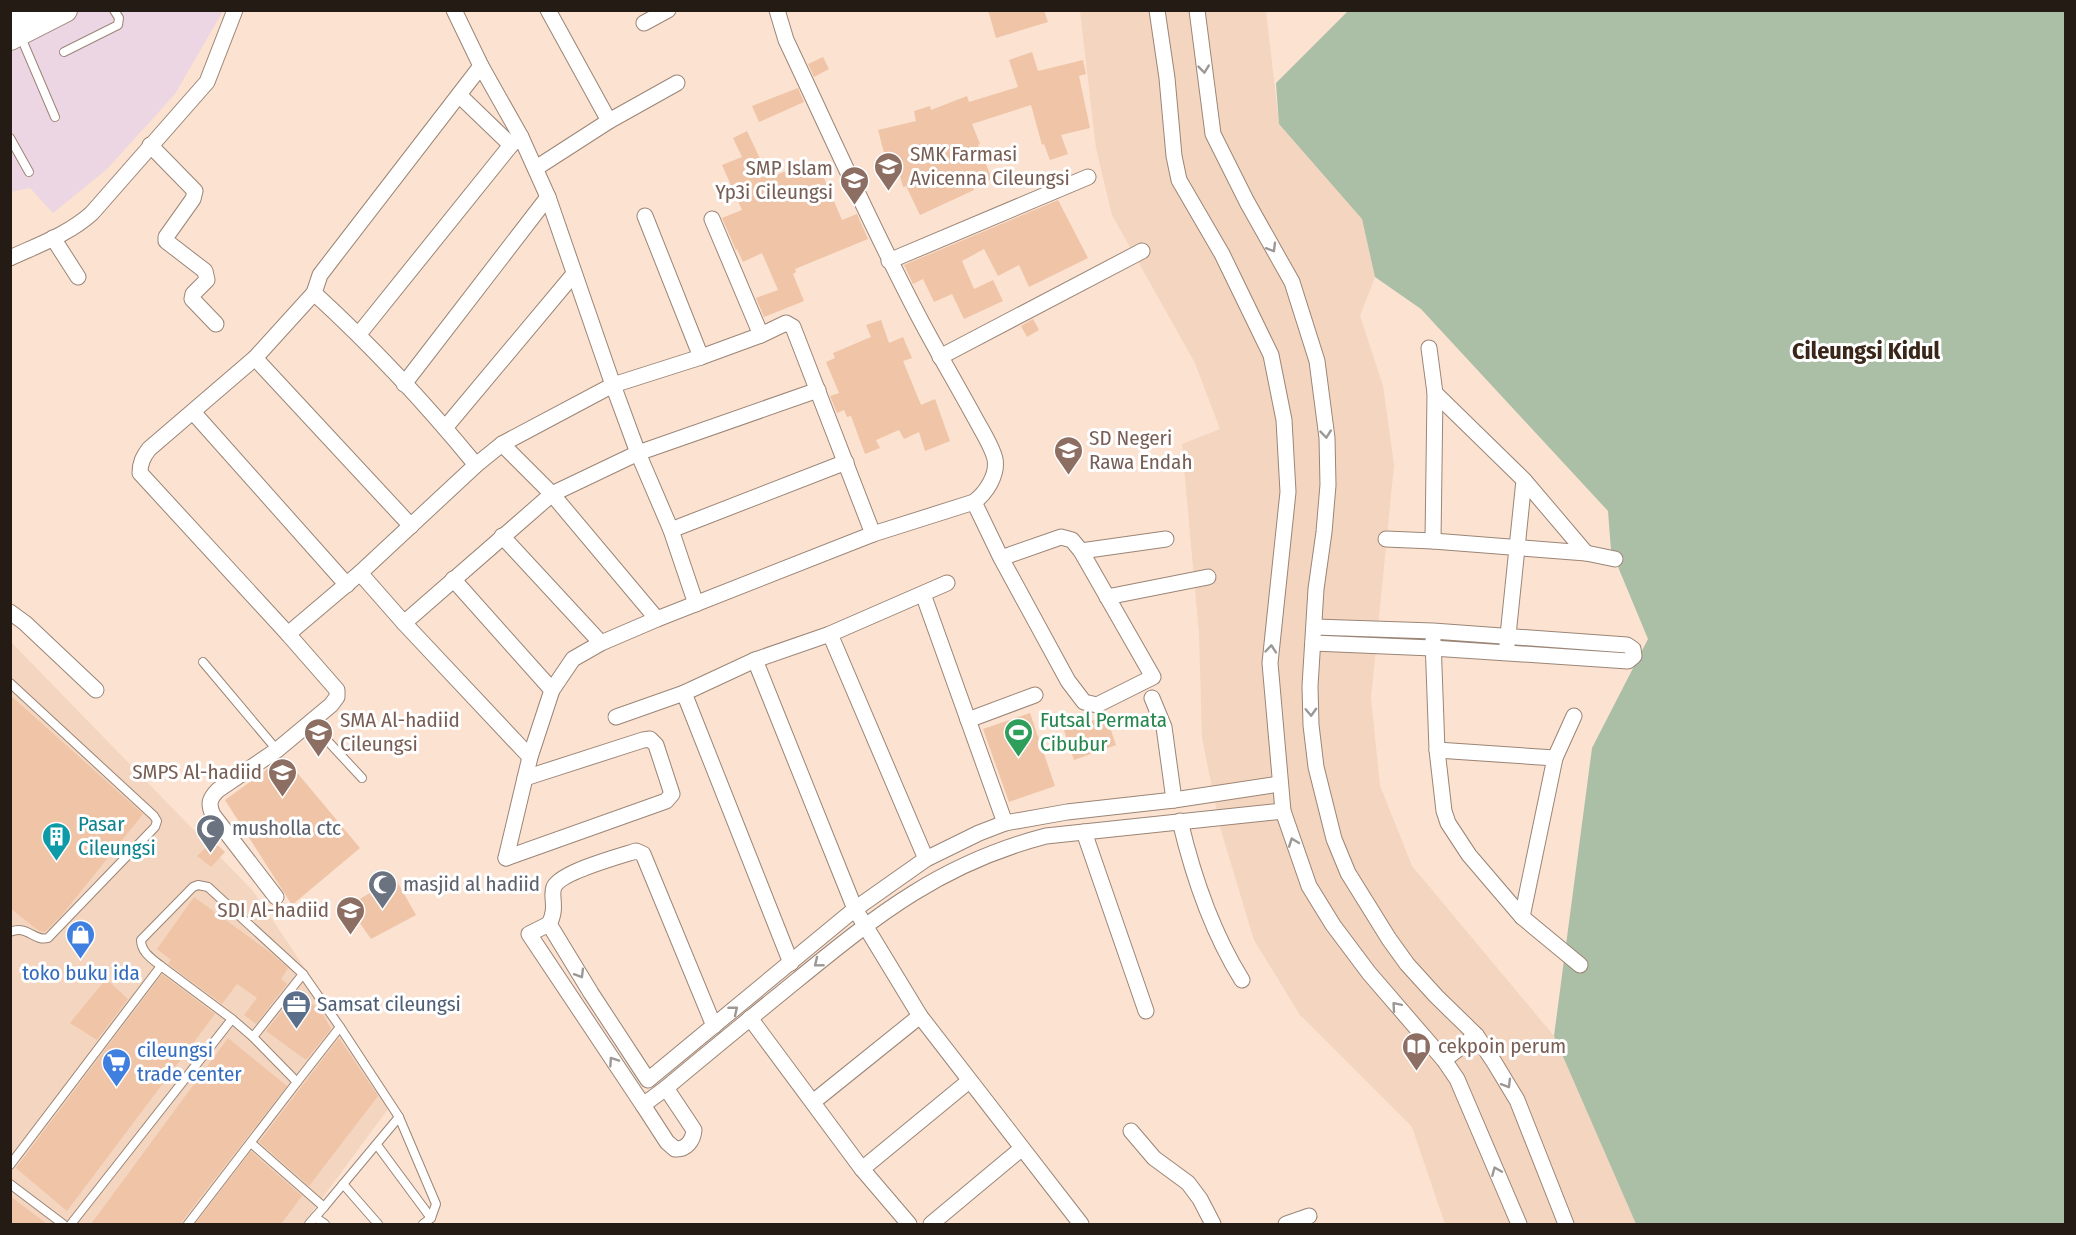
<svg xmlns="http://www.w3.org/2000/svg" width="2076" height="1235" font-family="'Fira Sans Condensed',sans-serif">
<rect width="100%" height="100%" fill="#fbe2d1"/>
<g fill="#f4d5bf">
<path d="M1080,11h186l13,113 83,95 13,58 -15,39 23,70 11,79 -23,233 9,88 32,80 142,170 82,188h-191l-33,-97 -112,-112 -46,-75 -34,-113 -18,-89 -3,-105 -17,-189 38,-15 -25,-66 -83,-148 -16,-67z"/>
<path d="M10,641l243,250 141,210 -91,123h-292z"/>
</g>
<path fill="#ecd6e3" d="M66,11h157l-48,83 -68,75 -54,44 -23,-25 -19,4v-154z"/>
<path fill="#abbea6" d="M1348,11h717v1213h-429l-82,-188 38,-288 56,-109 -37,-89 -3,-39 -187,-202 -46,-32 -13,-58 -83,-95 -3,-41z"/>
<g fill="#f0c4a6">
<path d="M988,10h56l4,12 -52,16z"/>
<path d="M1032,52l6,19 45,-11 3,14 -7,2 11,52 -29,7 7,19 -18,6 -6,-16 -2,1 -11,-40 -59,19 8,20 -2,1 14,34 -19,8 1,3 -54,25 -14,-29 -3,1 -3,-11 -12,4 -5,-14 4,-2 -9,-34 38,-9 -2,-10 16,-5 1,4 36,-14 2,6 49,-15 -9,-27z"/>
<path d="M823,57l6,12 -15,8 -6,-13z"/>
<path d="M798,88l6,14 -45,20 -7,-16z"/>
<path d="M747,131l22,47 27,-11 2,3 19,-8 25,58 15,-6 11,25 -73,30 1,3 -3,2 11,27 -40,16 -8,-19 22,-8 -16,-37 -19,9 -6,-13 -1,1 -14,-32 20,-8 -20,-45 20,-8 -9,-19z"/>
<path d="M1058,200l30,58 -59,29 -10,-22 -21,11 -14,-27 -22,12 12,28 19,-9 10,21 -39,18 -12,-25 -18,8 -11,-23 -10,5 -9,-19z"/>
<path d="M1033,319l6,11 -12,7 -6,-11z"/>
<path d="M881,320l8,23 14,-6 9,21 -9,3 18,44 14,-6 15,42 -25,10 -6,-19 -15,7 -5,-9 -23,10 4,8 -15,6 -14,-38 -4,1 -3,-7 -7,3 -7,-17 9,-3 -13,-31 9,-4 -2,-5 38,-16 -5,-12z"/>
<path d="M10,695l133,119 -81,101 -17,17 -6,-1 -29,-23z"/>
<path d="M1030,713l25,73 -46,16 -26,-73z"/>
<path d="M1106,716l10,29 -42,15 -10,-30z"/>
<path d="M284,757l76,91 -68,57 -67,-105z"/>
<path d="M213,841l12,11 -14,15 -14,-11z"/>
<path d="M395,878l21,37 -45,24 -23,-33z"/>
<path d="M194,897l77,56 17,15 -7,11 6,5 -31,40 -12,-9 13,-17 -20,-14 -15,20 -54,-40 3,-4 -14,-11z"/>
<path d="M162,974l53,40 -148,197 -51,-43z"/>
<path d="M106,979l22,20 -31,41 -27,-17z"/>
<path d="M297,992l24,19 10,18 -25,31 -40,-29z"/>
<path d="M228,1038l59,48 -104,134 -1,4h-91z"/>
<path d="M339,1038l39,58 -69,90 -50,-44z"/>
<path d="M251,1151l51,45 -21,28h-86z"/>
<path d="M10,1196l37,28h-37z"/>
</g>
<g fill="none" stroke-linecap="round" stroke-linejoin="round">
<defs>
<g id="service">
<path d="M20,35l35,82"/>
<path d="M64,52l54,-27 1,-7 -5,-8"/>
<path d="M10,138l19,34"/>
<path d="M203,662l74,88"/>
<path d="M10,683l144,133 3,5 -2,6 -107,111c-14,4 -21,-14 -38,-6"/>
<path d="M311,723l51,55"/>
<path d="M161,966c-9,-7 -20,-14 -20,-26l52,-53 5,-2 10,2 95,87 -50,63 -21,-18"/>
<path d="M297,1082l43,-55 -37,-53"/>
<path d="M399,1117l37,87 -5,14 -8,6"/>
<path d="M251,1143l73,64 75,-90 -59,-90"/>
<path d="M377,1145l54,73"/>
<path d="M10,1165l151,-199 71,53 -161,205"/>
<path d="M10,1184l53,40"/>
<path d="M343,1184l35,40"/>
<path d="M315,1217l10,7"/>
<path d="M188,1224l109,-142 -44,-45"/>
<path d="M309,1224l15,-17"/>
</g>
<g id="minor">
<path d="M454,10l27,56 40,71 27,60 65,188 25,68 33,77 25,74"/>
<path d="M548,10l61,111"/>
<path d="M777,10l9,30c44,93 86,188 134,279 18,34 37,66 55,99 7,13 17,28 20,41 3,16 -9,34 -21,43l27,56 67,123 16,21 13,3 56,-28 -72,-126 -9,-11 -11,-3 -60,21"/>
<path d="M1157,10l10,68 7,78 5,24 43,74 49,101 13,65 4,72 -18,171 13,148 26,75 24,39 36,48 75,87 13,19 62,145"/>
<path d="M1197,10l16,124 34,68 45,80 25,79 10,77 1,47 -4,47 -8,57 -6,97 1,39 5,42 18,72 14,34 41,66 18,25 29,32 40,39 18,27 23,38 49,124"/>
<path d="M644,23l24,-13"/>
<path d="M481,66l-148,192 -13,17 -6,18 -59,65 -106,91c-6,8 -9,14 -9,24l148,161 72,-61 116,-108 26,-21 111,-59 88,-28 60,-22 25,-12 7,4 80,207"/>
<path d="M459,95l52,50"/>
<path d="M150,145l45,46 -2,8 -27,38v4l39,30 2,9 -14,14 -1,5 24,25"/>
<path d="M536,168l73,-47 68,-38"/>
<path d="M645,216l56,141"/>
<path d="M712,219l49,116"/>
<path d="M53,238l25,39"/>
<path d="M10,258c28,-13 59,-24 82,-45l115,-131 28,-72"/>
<path d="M889,261l199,-84"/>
<path d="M314,293c58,53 112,111 162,172"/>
<path d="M359,334l152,-189 10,-8"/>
<path d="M1429,348l6,45 89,87 -17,165"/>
<path d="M940,357l202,-106"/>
<path d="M255,358l156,168"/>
<path d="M404,384l144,-187"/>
<path d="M193,412l154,173"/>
<path d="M445,428l128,-153"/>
<path d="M671,530l175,-68"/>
<path d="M502,536l99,107"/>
<path d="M1386,539l47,2 2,-148"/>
<path d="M1433,541l153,12 -62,-73"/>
<path d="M1081,551l85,-12"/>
<path d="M1586,553l29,6"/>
<path d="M360,573l44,50 126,134"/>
<path d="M453,579l99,111"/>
<path d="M923,594l82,229"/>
<path d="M1107,597l101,-20"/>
<path d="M10,612l15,11 71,67"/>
<path d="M657,619l-105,-125 86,-41 180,-63"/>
<path d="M404,623l148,-129 -50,-50"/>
<path d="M830,634l96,225"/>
<path d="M1433,640l4,110 7,61 4,12 21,32 53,62 58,48"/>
<path d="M1313,643l119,5 196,13 6,-5 -1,-7 -6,-4 -194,-14 -118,-4"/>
<path d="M755,660l100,249 65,107 161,208"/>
<path d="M1152,698l12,29 10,73"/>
<path d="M616,717l68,-24"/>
<path d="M968,720l67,-25"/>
<path d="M1437,750l118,8 -33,159"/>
<path d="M1555,758l19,-42"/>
<path d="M1180,821c13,55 32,111 62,159"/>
<path d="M1084,832l62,179"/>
<path d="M506,858l24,-101 22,-67 21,-31 28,-16 56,-24 216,-85 101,-32"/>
<path d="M506,858l160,-57 6,-7 -16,-49 -6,-6 -7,1 -118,38"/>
<path d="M276,897l-63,-82c-5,-11 -4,-16 5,-25l59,-40 54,-45 6,-8v-7l-49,-56"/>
<path d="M549,924l42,69 57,87 207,-171 71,-50 53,-26 26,-10 62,-11 107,-12 105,-16"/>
<path d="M791,963l-107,-270 71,-33 75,-26 117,-51"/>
<path d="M750,1018l112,151 47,55"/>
<path d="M714,1026l-71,-172 -7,-3c-16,5 -75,21 -82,36 -4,9 4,21 -5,37l-20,10 114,171 23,-17c43,-36 87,-72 130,-107 82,-67 146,-118 250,-145l237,-25"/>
<path d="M1444,1060l32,-25"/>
<path d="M813,1102l107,-86"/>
<path d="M643,1105l24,37 8,7c11,1 18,-8 19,-19l-28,-42"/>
<path d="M1131,1131l23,27 34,25 12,16 13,25"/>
<path d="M862,1169l107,-88"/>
<path d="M931,1224l90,-75"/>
<path d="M1286,1224l23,-8"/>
</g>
<path id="primary" d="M10,38l55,-28"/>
<path id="trunk" d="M10,17l13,-7"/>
</defs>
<use href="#service" stroke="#9b8576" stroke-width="10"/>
<use href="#minor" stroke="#9b8576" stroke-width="17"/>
<use href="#primary" stroke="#9b8576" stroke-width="26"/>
<use href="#trunk" stroke="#9b8576" stroke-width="26"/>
<use href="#service" stroke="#fff" stroke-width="8"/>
<use href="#minor" stroke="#fff" stroke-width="15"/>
<use href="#primary" stroke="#fff" stroke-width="24"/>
<use href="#trunk" stroke="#fff" stroke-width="24"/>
</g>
<defs><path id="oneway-chevron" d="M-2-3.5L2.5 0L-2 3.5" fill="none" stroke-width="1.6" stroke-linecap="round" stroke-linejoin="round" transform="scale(1.5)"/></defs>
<g stroke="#9c9896">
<use href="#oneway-chevron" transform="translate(1204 69) rotate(84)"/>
<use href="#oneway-chevron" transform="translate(1272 248) rotate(59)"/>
<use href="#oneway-chevron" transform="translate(1326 434) rotate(84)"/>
<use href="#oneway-chevron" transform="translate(1271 649) rotate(-85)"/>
<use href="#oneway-chevron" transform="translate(1311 712) rotate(88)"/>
<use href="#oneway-chevron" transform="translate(1293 842) rotate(-110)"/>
<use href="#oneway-chevron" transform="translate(818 963) rotate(141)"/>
<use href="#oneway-chevron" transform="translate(580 974) rotate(59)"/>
<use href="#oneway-chevron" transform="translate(1396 1006) rotate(-131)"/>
<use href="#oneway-chevron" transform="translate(734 1010) rotate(-39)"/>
<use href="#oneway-chevron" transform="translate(613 1061) rotate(-124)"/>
<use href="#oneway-chevron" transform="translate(1507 1084) rotate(59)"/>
<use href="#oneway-chevron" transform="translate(1496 1171) rotate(-113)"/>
</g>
<defs>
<symbol id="school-pin" viewBox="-11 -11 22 30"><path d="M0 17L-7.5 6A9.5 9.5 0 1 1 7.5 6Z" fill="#8d6e63" stroke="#fff"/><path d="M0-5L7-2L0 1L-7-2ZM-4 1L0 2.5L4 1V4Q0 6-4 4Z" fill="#fff"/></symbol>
<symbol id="stadium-pin" viewBox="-11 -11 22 30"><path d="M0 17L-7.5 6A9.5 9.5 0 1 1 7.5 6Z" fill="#2e9e5b" stroke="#fff"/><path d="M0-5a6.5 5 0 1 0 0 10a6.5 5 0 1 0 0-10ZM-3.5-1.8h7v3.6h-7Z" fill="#fff"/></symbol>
<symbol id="mosque-pin" viewBox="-11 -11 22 30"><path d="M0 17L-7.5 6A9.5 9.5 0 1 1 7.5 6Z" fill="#6b7280" stroke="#fff"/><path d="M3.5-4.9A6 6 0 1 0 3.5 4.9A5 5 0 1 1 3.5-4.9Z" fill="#fff"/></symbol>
<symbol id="building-pin" viewBox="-11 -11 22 30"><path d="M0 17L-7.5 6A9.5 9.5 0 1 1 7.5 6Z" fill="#0f9aa8" stroke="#fff"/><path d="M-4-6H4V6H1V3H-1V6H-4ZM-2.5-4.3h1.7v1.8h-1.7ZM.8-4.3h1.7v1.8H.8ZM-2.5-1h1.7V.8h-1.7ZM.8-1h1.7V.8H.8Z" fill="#fff"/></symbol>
<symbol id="shop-pin" viewBox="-11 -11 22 30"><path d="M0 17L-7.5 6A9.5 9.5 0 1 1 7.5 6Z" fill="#3f7fe0" stroke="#fff"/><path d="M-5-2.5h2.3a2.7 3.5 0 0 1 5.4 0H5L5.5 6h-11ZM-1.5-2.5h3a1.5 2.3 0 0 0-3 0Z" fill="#fff"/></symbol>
<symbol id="office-pin" viewBox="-11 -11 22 30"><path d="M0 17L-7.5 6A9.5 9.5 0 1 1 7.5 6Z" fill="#5c6f8a" stroke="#fff"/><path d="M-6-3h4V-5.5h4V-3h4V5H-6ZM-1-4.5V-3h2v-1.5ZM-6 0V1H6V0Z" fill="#fff"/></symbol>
<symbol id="library-pin" viewBox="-11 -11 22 30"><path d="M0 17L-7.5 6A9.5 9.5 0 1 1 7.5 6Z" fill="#8d6e63" stroke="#fff"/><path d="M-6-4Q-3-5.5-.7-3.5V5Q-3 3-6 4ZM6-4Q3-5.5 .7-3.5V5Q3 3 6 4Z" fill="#fff"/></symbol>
<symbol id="supermarket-pin" viewBox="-11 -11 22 30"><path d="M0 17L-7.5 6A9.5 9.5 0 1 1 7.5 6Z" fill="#3f7fe0" stroke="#fff"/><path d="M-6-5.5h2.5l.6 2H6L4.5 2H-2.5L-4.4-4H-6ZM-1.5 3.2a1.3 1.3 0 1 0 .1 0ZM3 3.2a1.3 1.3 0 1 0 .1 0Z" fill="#fff"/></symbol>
</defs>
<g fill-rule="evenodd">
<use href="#school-pin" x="872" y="150" width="33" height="45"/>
<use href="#school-pin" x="838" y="164" width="33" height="45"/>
<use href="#school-pin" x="1052" y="434" width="33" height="45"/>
<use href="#school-pin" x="302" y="716" width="33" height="45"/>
<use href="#stadium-pin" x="1002" y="716" width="33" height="45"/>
<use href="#school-pin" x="266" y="756" width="33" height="45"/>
<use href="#mosque-pin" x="194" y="812" width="33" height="45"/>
<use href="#building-pin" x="40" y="820" width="33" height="45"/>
<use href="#mosque-pin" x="366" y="868" width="33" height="45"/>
<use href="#school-pin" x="334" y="894" width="33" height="45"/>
<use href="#shop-pin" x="64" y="918" width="33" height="45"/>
<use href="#office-pin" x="280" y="988" width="33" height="45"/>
<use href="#library-pin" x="1400" y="1030" width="33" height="45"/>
<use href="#supermarket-pin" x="100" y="1046" width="33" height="45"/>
</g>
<g text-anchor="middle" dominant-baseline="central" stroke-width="6" stroke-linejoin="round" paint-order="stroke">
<g font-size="21" fill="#785e54" stroke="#fff" text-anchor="start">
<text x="910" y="154">SMK Farmasi<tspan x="910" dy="24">Avicenna Cileungsi</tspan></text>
<text x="833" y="168" text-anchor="end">SMP Islam<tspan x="833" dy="24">Yp3i Cileungsi</tspan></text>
<text x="1089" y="438">SD Negeri<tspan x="1089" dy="24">Rawa Endah</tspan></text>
<text x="340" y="720">SMA Al-hadiid<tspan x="340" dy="24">Cileungsi</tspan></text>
<text x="262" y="772" text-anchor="end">SMPS Al-hadiid</text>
<text x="329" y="910" text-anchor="end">SDI Al-hadiid</text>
<text x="1438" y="1046">cekpoin perum</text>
</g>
<g font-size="21" fill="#27864d" stroke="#fff" text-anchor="start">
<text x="1040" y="720">Futsal Permata<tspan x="1040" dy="24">Cibubur</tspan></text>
</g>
<g font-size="21" fill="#0d838f" stroke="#fff" text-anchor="start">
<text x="78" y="824">Pasar<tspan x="78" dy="24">Cileungsi</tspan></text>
</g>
<g font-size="21" fill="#5b616d" stroke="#fff" text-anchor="start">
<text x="232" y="828">musholla ctc</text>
<text x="403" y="884">masjid al hadiid</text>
</g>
<g font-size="21" fill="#366cbe" stroke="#fff">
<text x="81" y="973">toko buku ida</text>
<text x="137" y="1050" text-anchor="start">cileungsi<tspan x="137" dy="24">trade center</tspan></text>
</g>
<g font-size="21" fill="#4e5e75" stroke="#fff" text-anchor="start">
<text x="317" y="1004">Samsat cileungsi</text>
</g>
<g font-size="24" font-weight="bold" fill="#3a271a" stroke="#fff">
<text x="1866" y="351">Cileungsi Kidul</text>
</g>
</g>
<rect width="2076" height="1235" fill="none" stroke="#241b15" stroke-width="24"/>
</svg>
